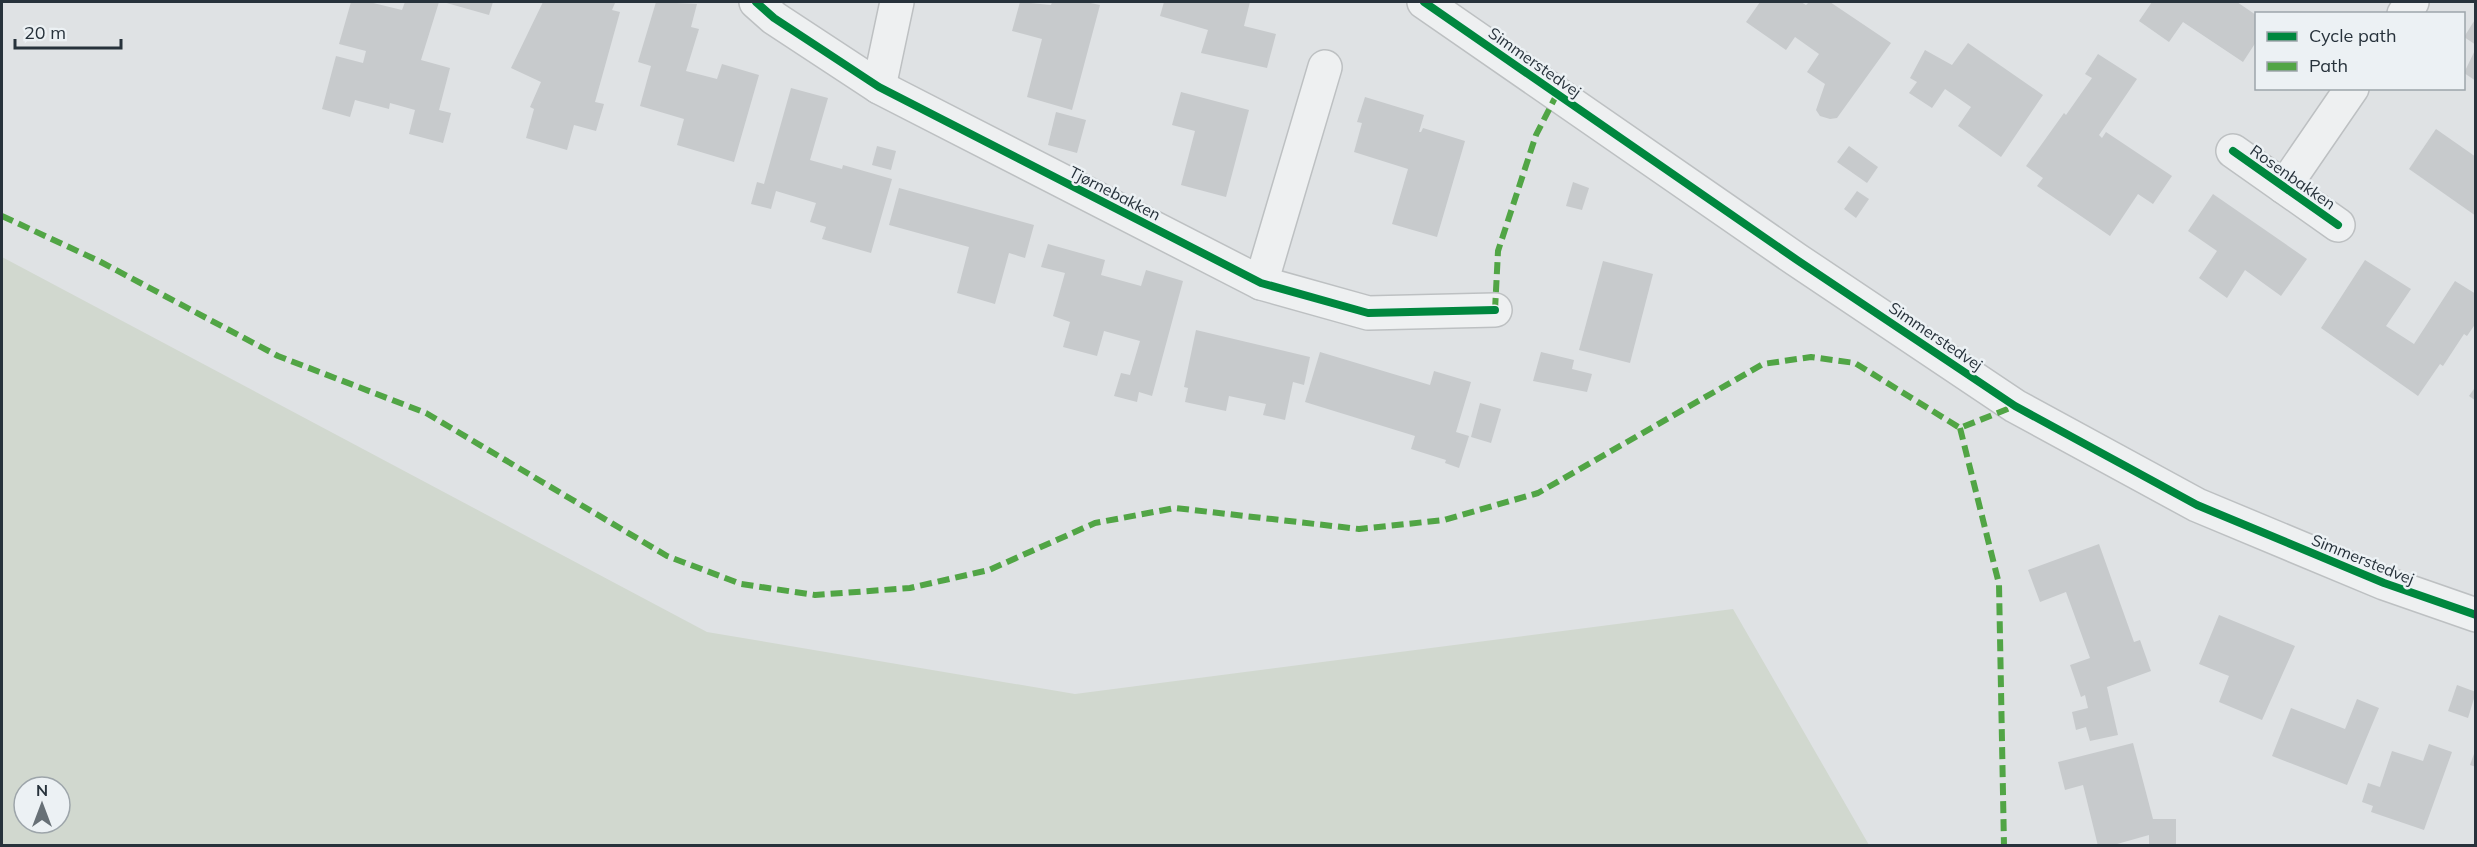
<svg xmlns="http://www.w3.org/2000/svg" width="2477" height="847" font-family="Mulish,sans-serif">
<rect width="100%" height="100%" fill="#dfe2e4"/>
<path fill="#d1d8cf" fill-rule="evenodd" d="M2,257l705,375 368,62 658,-85 136,236h-1867zM24,787h36v36h-36z"/>
<g fill="#c7cacc">
<path d="M351,2h18l33,8 3,-8h34l-18,58 29,8 -11,42 12,3 -8,30 -34,-9 6,-24 -25,-7 -1,6 -34,-9 -5,17 -28,-8 14,-53 27,7 3,-12 -27,-7z"/>
<path d="M443,2h50l-4,13z"/>
<path d="M543,2h68l4,1 -3,7 8,2 -25,90 9,2 -8,27 -22,-6 -7,25 -41,-12 8,-29 -4,-2 11,-25 -30,-14z"/>
<path d="M656,2l41,2 -6,23 8,2 -13,42 31,8 5,-15 37,11 -25,87 -57,-17 7,-26 -44,-13 11,-40 -13,-4z"/>
<path d="M1020,2l31,3 1,-3h34l14,3 -28,105 -45,-13 15,-58 -30,-8z"/>
<path d="M1164,2h86l-6,24 32,8 -9,34 -66,-15 7,-23 -48,-14z"/>
<path d="M1760,2h41l5,3 3,-3h21l61,41 -54,75 -7,1 -10,-3 -4,-6 9,-26 -18,-12 12,-18 -24,-17 -9,13 -40,-28z"/>
<path d="M2152,2h85l19,13v27l-13,20 -60,-40 -14,20 -30,-21z"/>
<path d="M2476,18v27l-12,-8z"/>
<path d="M1968,43l75,52 -42,62 -43,-31 13,-19 -26,-18 -13,19 -23,-15 8,-11 -7,-4 15,-28 27,15z"/>
<path d="M2476,48v33l-12,-8z"/>
<path d="M2098,54l39,25 -38,56 3,3 4,-6 66,44 -19,28 -15,-10 -28,42 -73,-50 6,-8 -17,-12 38,-53 2,2 26,-37 -7,-4z"/>
<path d="M791,88l37,10 -18,62 32,9 1,-4 49,14 -21,74 -49,-14 4,-12 -16,-5 6,-19 -40,-12 -5,18 -20,-5 6,-22 7,2z"/>
<path d="M1181,92l68,18 -23,87 -45,-12 14,-54 -23,-6z"/>
<path d="M1365,97l59,18 -5,17h2l2,-4 42,13 -28,96 -45,-13 16,-55 -54,-17 8,-29 -5,-1z"/>
<path d="M1056,112l30,8 -9,33 -29,-8z"/>
<path d="M2436,129l40,28v59l-67,-47z"/>
<path d="M877,146l19,5 -5,19 -19,-5z"/>
<path d="M1849,146l29,21 -11,16 -30,-21z"/>
<path d="M1573,182l16,6 -7,22 -16,-4z"/>
<path d="M899,188l135,37 -9,33 -16,-5 -14,51 -38,-11 12,-46 -80,-22z"/>
<path d="M1857,191l12,8 -13,19 -12,-9z"/>
<path d="M2213,194l94,65 -26,37 -36,-26 -18,28 -28,-20 18,-27 -29,-20z"/>
<path d="M1048,244l57,16 -4,15 40,11 5,-16 37,11 -31,115 -13,-4 -2,10 -23,-6 7,-23 9,2 10,-34 -36,-10 -7,25 -34,-9 7,-25 -17,-6 12,-43 -24,-6z"/>
<path d="M2365,260l46,29 -25,37 28,18 41,-63 21,13v29l-9,13 -3,-2 -21,32 -3,-2 -22,32 -97,-68z"/>
<path d="M1603,261l50,13 -23,89 -51,-13z"/>
<path d="M1196,330l114,27 -6,28 -11,-3 -8,38 -22,-5 3,-11 -37,-8 -3,15 -41,-9 3,-14 -4,-1z"/>
<path d="M1320,352l110,33 4,-14 37,11 -15,50 13,4 -10,32 -14,-5 1,-3 -35,-11 4,-13 -110,-34z"/>
<path d="M1541,352l33,8 -2,9 20,5 -5,18 -54,-11z"/>
<path d="M2476,386v15l-7,-5z"/>
<path d="M1480,403l21,6 -10,34 -20,-6z"/>
<path d="M2099,544l35,98 6,-2 11,31 -44,16 11,48 -28,6 -4,-14 -10,3 -4,-18 16,-4 -3,-13 -4,2 -11,-32 20,-7 -24,-66 -26,10 -12,-32z"/>
<path d="M2219,615l76,31 -33,74 -43,-18 10,-26 -30,-12z"/>
<path d="M2457,685l19,7 -8,26 -20,-7z"/>
<path d="M2357,699l22,9 -32,77 -75,-29 19,-48 54,21z"/>
<path d="M2133,743l20,76h23v27h-27v-11l-39,11h-12l-15,-61 -18,5 -7,-28z"/>
<path d="M2429,744l23,8 -28,78 -53,-18 2,-6 -11,-4 6,-19 12,4 12,-36 31,10z"/>
<path d="M2475,751h1v16l-6,-2z"/>
</g>
<g fill="none" stroke-linecap="round" stroke-linejoin="round">
<defs>
<g id="minor">
<path d="M756,2l18,16 105,69 382,196 107,30 127,-3"/>
<path d="M2404,14l8,-12"/>
<path d="M879,87l18,-85"/>
<path d="M2233,151l105,74"/>
<path d="M2284,187l68,-99"/>
<path d="M1261,283l64,-216"/>
</g>
<path id="tertiary" d="M1424,2l373,258 218,146 182,99 187,78 92,32"/>
</defs>
<use href="#minor" stroke="#bdc0c2" stroke-width="36"/>
<use href="#tertiary" stroke="#bdc0c2" stroke-width="36"/>
<use href="#minor" stroke="#eef0f1" stroke-width="33"/>
<use href="#tertiary" stroke="#eef0f1" stroke-width="33"/>
<g stroke="#51a545" stroke-width="6" stroke-dasharray="12 6" stroke-linecap="butt">
<path d="M2,216l97,45 179,95 148,57 241,143 74,28 74,11 95,-7 79,-18 106,-47 80,-15 184,21 85,-9 94,-27 225,-129 48,-7 44,6 105,65 55,-22"/>
<path d="M1495,310l3,-59 38,-116 21,-41"/>
<path d="M1960,428l39,156 5,262"/>
</g>
<defs>
<g id="cycleway">
<path d="M756,2l18,16 105,69 382,196 107,30 127,-3"/>
<path d="M1424,2l373,258 218,146 182,99 187,78 92,32"/>
<path d="M2233,151l105,74"/>
</g>
</defs>
<use href="#cycleway" stroke="#ecf1f4" stroke-width="11"/>
<use href="#cycleway" stroke="#00873e" stroke-width="8"/>
</g>
<g text-anchor="middle" dominant-baseline="central" stroke-width="5" stroke-linejoin="round" paint-order="stroke">
<g font-size="16" fill="#27323b" stroke="#ecf1f4">
<text transform="translate(1535 62) rotate(35)">Simmerstedvej</text>
<text transform="translate(2293 177) rotate(35)">Rosenbakken</text>
<text transform="translate(1115 193) rotate(27)">Tjørnebakken</text>
<text transform="translate(1936 336) rotate(34)">Simmerstedvej</text>
<text transform="translate(2363 559) rotate(22)">Simmerstedvej</text>
</g>
</g>
<rect width="2477" height="847" fill="none" stroke="#27323b" stroke-width="6"/>
<rect x="2255" y="12" width="210" height="78" fill="#ecf1f4" stroke="#9da5aa" stroke-width="1.5"/>
<rect x="2267" y="32" width="30" height="9" fill="#00873e" stroke="#9da5aa" stroke-width="1.5"/>
<text x="2309" y="42" font-size="18" fill="#27323b">Cycle path</text>
<rect x="2267" y="62" width="30" height="9" fill="#51a545" stroke="#9da5aa" stroke-width="1.5"/>
<text x="2309" y="72" font-size="18" fill="#27323b">Path</text>
<g transform="translate(42 805)"><circle r="28" fill="#ecf1f4" stroke="#9da5aa" stroke-width="1.5"/>
<path d="M0-4.5L10 22L0 15L-10 22Z" fill="#677076"/>
<text y="-9" font-size="16" font-weight="bold" text-anchor="middle" fill="#27323b">N</text>
</g>
<path d="M15 39v9h106v-9" fill="none" stroke="#27323b" stroke-width="3"/>
<text x="24" y="39" font-size="18" fill="#27323b" stroke="#ecf1f4" stroke-width="4.5" paint-order="stroke">20 m</text>
</svg>
